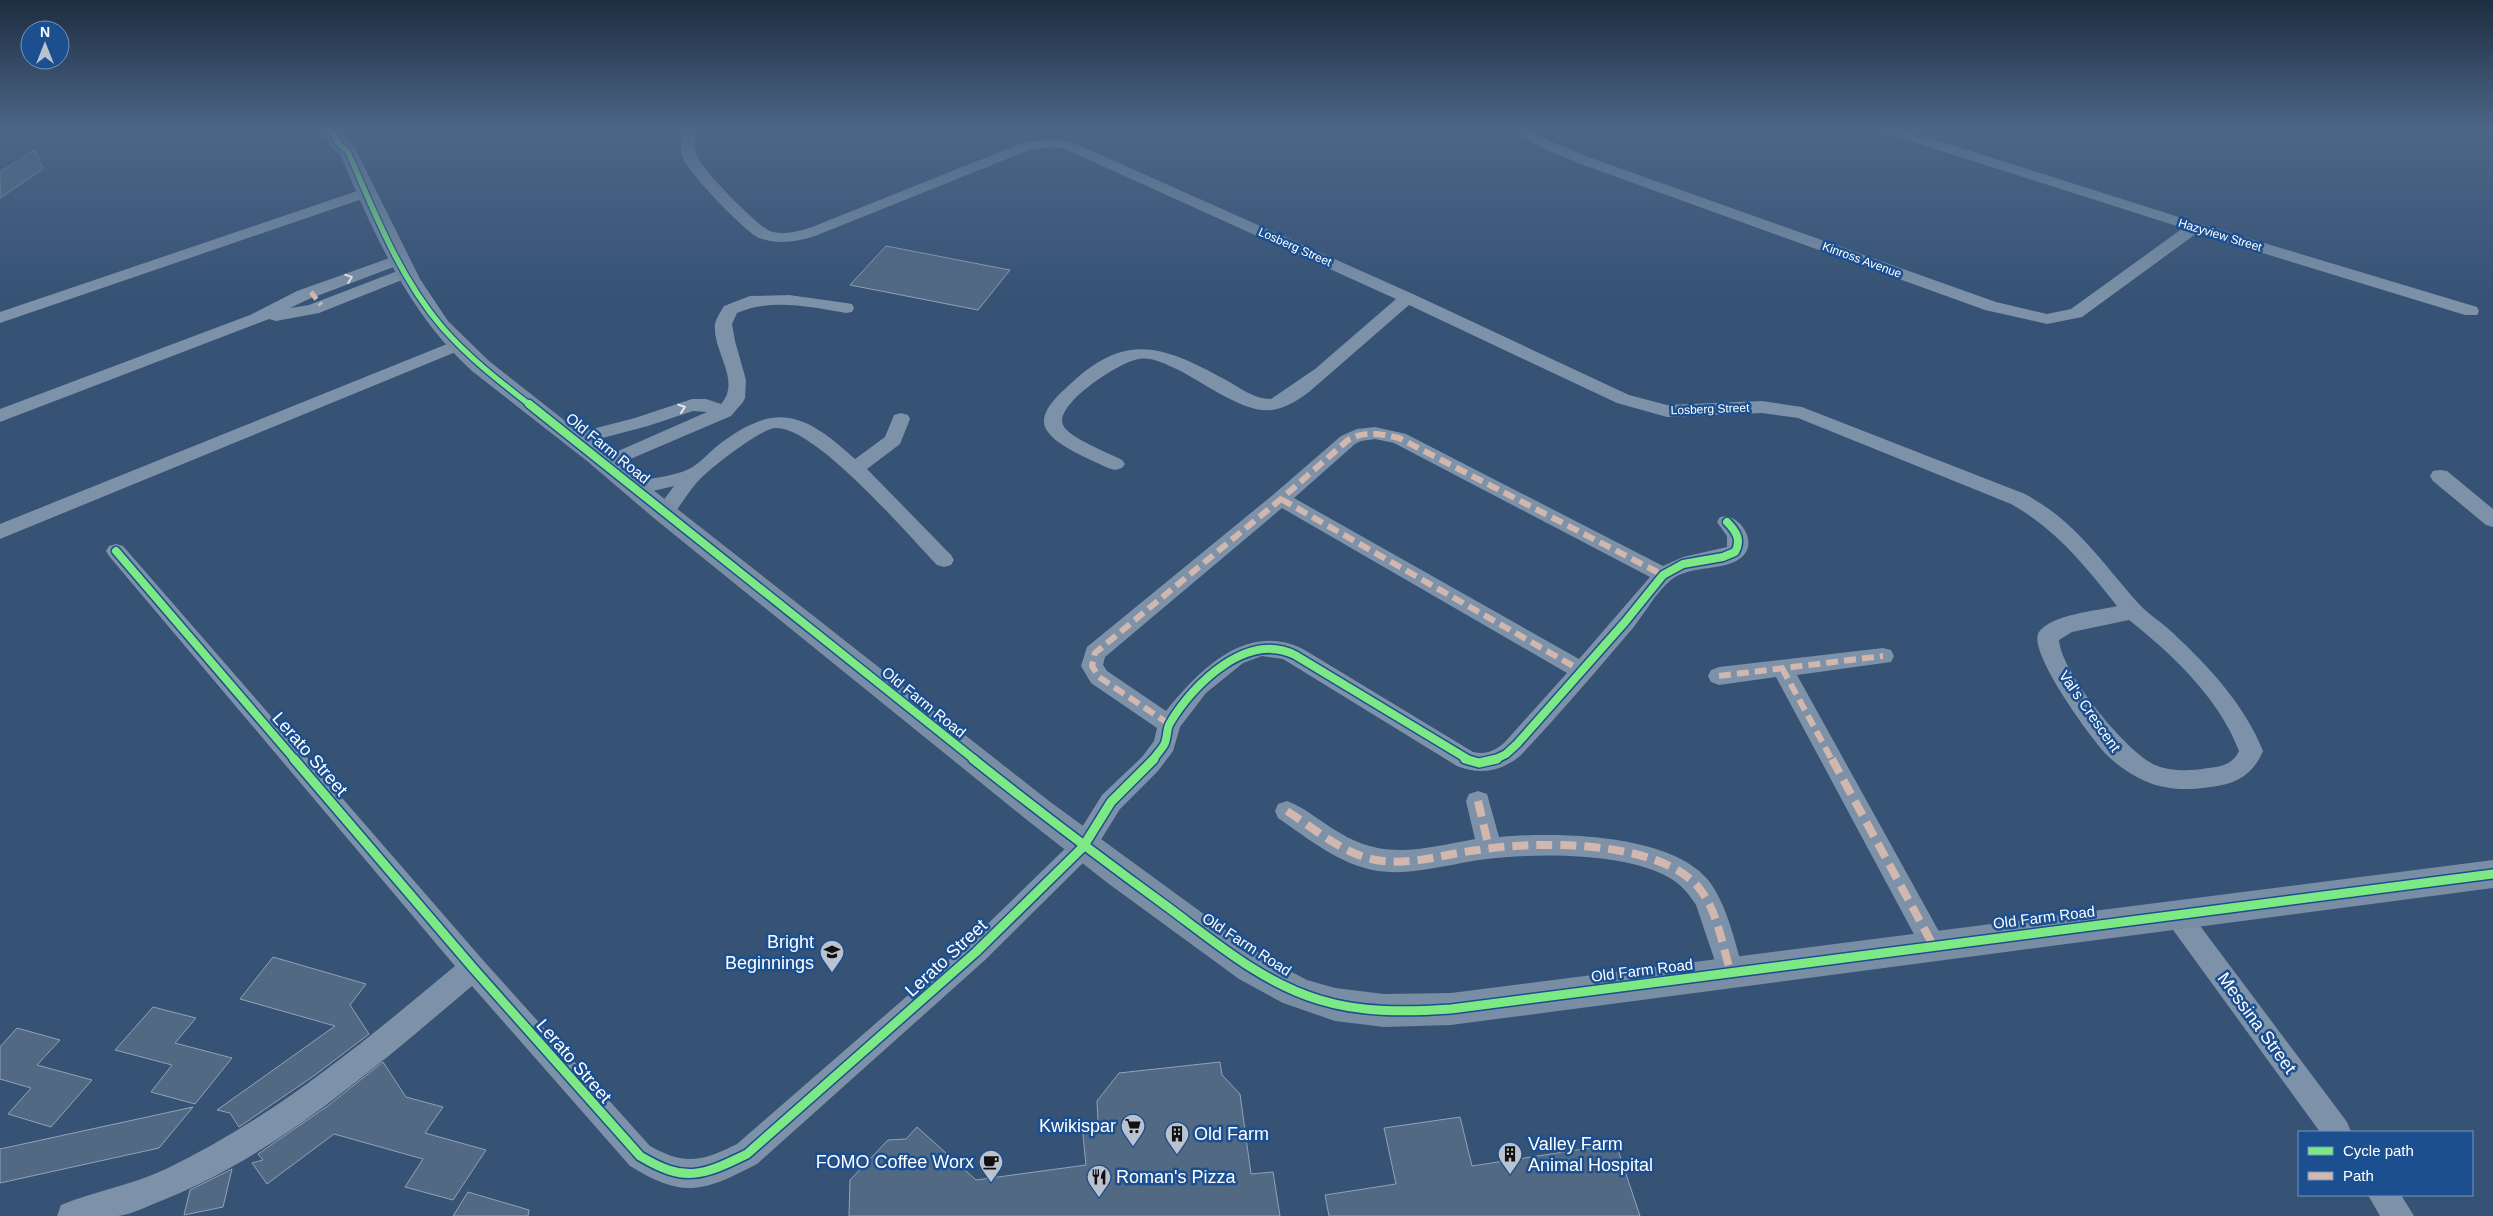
<svg xmlns="http://www.w3.org/2000/svg" width="2493" height="1216" font-family="Helvetica,sans-serif">
<rect width="100%" height="100%" fill="#365274"/>
<g fill="#526984" stroke="#92a2b6">
<path d="M35,150l8,19 -43,29v-26z"/>
<path d="M886,246l124,24 -32,40 -128,-25z"/>
<path d="M273,957l93,27 -16,21 19,29 -54,41 -76,52 -9,-14 -13,-3 118,-84 -95,-27z"/>
<path d="M153,1007l43,11 -21,25 57,15 -37,46 -44,-12 21,-27 -57,-15z"/>
<path d="M17,1028l43,12 -23,25 55,15 -41,47 -43,-13 23,-26 -31,-9v-32z"/>
<path d="M383,1062l23,35 37,10 -18,26 61,17 -33,50 -48,-13 18,-28 -89,-25 -67,50 -15,-21 11,-3 -5,-6 71,-49z"/>
<path d="M1220,1062l2,13 18,19 11,80 22,-2 7,44h-431l1,-36 38,-40 18,-1 11,-12 59,53 110,-15 -4,-40 16,-3 -1,-21 22,-28z"/>
<path d="M193,1107l-34,41 -159,35v-34z"/>
<path d="M1460,1117l12,49 144,-22 24,72h-311l-4,-21 71,-11 -12,-56z"/>
<path d="M232,1169l-9,38 -39,8 6,-25z"/>
<path d="M468,1192l61,18 -1,6h-75z"/>
</g>
<g fill="none" stroke-linecap="round" stroke-linejoin="round">
<g fill="#7d92a8" fill-rule="evenodd">
<path d="M684,128h14c-3,10 -5,20 0,30 5,12 59,68 72,73 13,5 29,0 42,-4l213,-85 30,-3 19,4 339,151 216,101 38,10 95,-4 40,6 223,87c52,28 76,68 114,110 10,11 24,19 35,30 36,34 70,70 89,117 -10,24 -27,33 -52,36 -25,4 -52,3 -74,-10 -11,-6 -21,-13 -30,-22 -15,-15 -81,-105 -68,-123 13,-18 58,-21 78,-26 -31,-39 -61,-77 -106,-102l-213,-86 -36,-5 -95,4 -50,-14 -208,-98 -100,87c-11,8 -23,16 -37,18 -30,4 -72,-31 -100,-43 -11,-5 -22,-10 -33,-8 -18,2 -85,45 -76,66 6,13 46,28 59,35l3,4 -3,4 -7,2 -7,-2c-16,-8 -56,-23 -63,-41 -5,-14 10,-29 20,-38 59,-58 95,-45 161,-9 14,8 28,19 45,19l44,-30 81,-70 -331,-150 -10,-2 -23,2 -217,87c-18,6 -37,9 -56,2 -15,-7 -70,-65 -76,-80 -4,-10 -3,-20 1,-30zM2129,620c43,34 90,78 110,131 -6,13 -18,16 -31,17 -18,3 -37,4 -53,-3 -30,-14 -94,-93 -96,-125l13,-8z"/>
<path d="M1510,128h17l23,13 41,17 405,144 51,12 24,-5 112,-81 -304,-97 -2,-3h21l303,96 276,83 2,4 -2,4h-12l-268,-82 -115,84 -35,7 -62,-14 -404,-146 -41,-17z"/>
<path d="M366,188l8,5 -3,3 -371,127v-11z"/>
<path d="M398,255l8,5 -2,3 -95,36 -19,9 19,-3 91,-35h12l2,3 -2,3 -93,37 -43,8 -7,-2 -269,103v-13l250,-94 47,-24z"/>
<path d="M789,295l57,8 6,1 2,4 -2,4 -6,1c-36,-6 -74,-15 -109,0l-5,11 3,17 11,39 -1,18 -2,4 -12,14 -124,53 -7,-2 -3,-4 3,-4 107,-47 -14,-1 -45,15 -72,19 -7,-2 -2,-4 2,-4 66,-17 57,-19h14l15,5c21,-24 -9,-53 -6,-80 1,-5 6,-13 9,-18l26,-10z"/>
<path d="M457,340l6,1 3,4 -3,4 -463,190v-15z"/>
<path d="M901,413l7,2 2,4 -10,25 -33,25 84,86 3,5 -3,5 -7,2 -7,-2c-29,-30 -121,-138 -161,-137 -15,0 -64,39 -75,50 -11,11 -20,27 -30,40l-7,2 -7,-2 -3,-5 20,-27 -38,9 -7,-2 -3,-5 3,-5c18,-5 44,-6 60,-14 11,-5 22,-19 32,-26 57,-43 85,-28 134,16l30,-22 9,-22z"/>
<path d="M1375,427l31,7 257,132 20,-9 44,-10v-11l-10,-14 3,-5c19,-5 39,25 22,40 -17,15 -51,7 -71,23 -15,12 -26,33 -38,48 -37,43 -74,87 -113,128 -20,16 -40,19 -63,10l-174,-107 -21,-3 -19,7 -37,30 -26,34 -7,24 -15,20 -38,38 -28,45 -107,106 -228,204c-54,28 -73,35 -127,2l-158,-180c-94,79 -190,165 -304,212 -16,6 -34,16 -50,18 -20,0 -41,0 -61,0l4,-11c34,-14 71,-20 105,-36 107,-51 198,-127 289,-203l-346,-410 -3,-5 3,-5 7,-2 7,2 359,413 168,187c35,20 53,15 87,-2l230,-200 107,-104 28,-45 40,-38 12,-16 3,-13 -66,-45 -10,-17 6,-19 187,-153 67,-58 16,-7zM1375,439l19,4 256,134 -71,82 -285,-161 61,-54 6,-3zM1282,508l285,165 -63,70c-10,8 -18,12 -31,9l-170,-103c-57,-28 -104,21 -137,62l-59,-40 -4,-6 2,-8z"/>
<path d="M2440,470l7,1 46,38v18l-7,-2 -53,-44 -3,-5 3,-5z"/>
<path d="M1883,648l8,2 3,6 -3,6 -94,13 145,262 4,8 -4,8 -9,4 -9,-4 -148,-276 -57,8 -8,-3 -3,-6 3,-6 8,-3z"/>
<path d="M1478,791l9,3 12,43c55,-5 172,-4 210,44 19,26 26,62 35,92l-4,9 -9,3 -9,-3 -26,-77c-6,-9 -13,-19 -23,-25 -43,-28 -136,-27 -186,-21 -36,4 -72,17 -109,12 -38,-6 -69,-32 -100,-53l-3,-7 3,-7 9,-3c19,7 35,22 53,32 46,28 85,15 135,6l-9,-38 3,-7z"/>
<path d="M2177,904l9,3 161,215 4,10h-31l-152,-209 -4,-8 4,-8z"/>
<path d="M2368,1195h33l13,21h-34z"/>
</g>
<path fill="#798da4" fill-rule="evenodd" d="M321,128h18l7,12 9,8 65,131 28,42 41,40 560,440 193,141 44,27 21,11 28,8 49,6 67,-1 1042,-133v28l-1042,137 -67,2 -49,-6 -52,-18 -44,-24 -130,-95 -82,-64 -372,-301 -68,-58 -115,-90c-65,-59 -98,-138 -132,-217l-9,-7z"/>
<path stroke="#d1b7ad" stroke-width="5" stroke-dasharray="9 5" stroke-linecap="butt" d="M311,292l10,13"/>
<g stroke="#d1b7ad" stroke-width="6" stroke-dasharray="12 6" stroke-linecap="butt">
<path d="M1281,499l301,172"/>
<path d="M1782,668l50,92"/>
<path d="M1719,676l164,-20"/>
<path d="M1169,724l-70,-47 -7,-11 3,-13 186,-154 67,-59c17,-10 33,-6 51,-2l264,137"/>
</g>
<g stroke="#d1b7ad" stroke-width="8" stroke-dasharray="16 8" stroke-linecap="butt">
<path d="M1832,759l101,186"/>
<path d="M1478,801l11,47"/>
<path d="M1287,811c28,18 56,43 89,49 35,6 68,-6 102,-10 57,-9 181,-11 221,38 19,23 23,58 32,85"/>
</g>
<defs>
<path id="cycleway-far2" d="M330,128l8,15 10,9c26,59 51,125 94,175 26,30 57,54 88,78"/>
<g id="cycleway-far1">
<path d="M529,404l446,356"/>
<path d="M116,551l179,209"/>
<path d="M1153,760c3,-5 8,-10 11,-15 4,-7 2,-16 6,-22 23,-39 77,-92 125,-68l174,105"/>
<path d="M1494,760l12,-6 11,-10 108,-122 38,-47 20,-11 40,-7 12,-5c7,-12 1,-21 -8,-30"/>
</g>
<g id="cycleway">
<path d="M294,759l179,209 167,188c45,27 62,20 107,-2l229,-202 107,-105 28,-45 43,-43"/>
<path d="M973,759c64,51 130,101 196,149 47,35 94,75 151,92 42,13 87,12 131,9l1042,-135"/>
<path d="M1465,759l14,4 18,-4"/>
</g>
</defs>
<use href="#cycleway-far2" stroke="#1b4f8f" stroke-width="8"/>
<use href="#cycleway-far1" stroke="#1b4f8f" stroke-width="11"/>
<use href="#cycleway" stroke="#1b4f8f" stroke-width="12"/>
<use href="#cycleway-far2" stroke="#7ce984" stroke-width="5.5"/>
<use href="#cycleway-far1" stroke="#7ce984" stroke-width="8"/>
<use href="#cycleway" stroke="#7ce984" stroke-width="9"/>
</g>
<defs><path id="oneway-chevron" d="M-2-3.5L2.5 0L-2 3.5" fill="none" stroke-width="1.6" stroke-linecap="round" stroke-linejoin="round" transform="scale(1.25)"/></defs>
<g stroke="#e5e9ee">
<use href="#oneway-chevron" transform="translate(349 278) rotate(-20)"/>
<use href="#oneway-chevron" transform="translate(682 408) rotate(-18)"/>
</g>
<linearGradient id="sky" x2="0" y2="1"><stop stop-color="#1e2d40"/><stop offset="0.43" stop-color="#4c6688"/><stop offset="1" stop-color="#4c6688" stop-opacity="0"/></linearGradient>
<rect width="2493" height="298" fill="url(#sky)"/>
<defs>
<symbol id="school-pin" viewBox="-11 -11 22 30"><path d="M0 17L-7.5 6A9.5 9.5 0 1 1 7.5 6Z" fill="#b9c2ce" stroke="#1b4f8f"/><path d="M0-5L7-2L0 1L-7-2ZM-4 1L0 2.5L4 1V4Q0 6-4 4Z" fill="#111"/></symbol>
<symbol id="supermarket-pin" viewBox="-11 -11 22 30"><path d="M0 17L-7.5 6A9.5 9.5 0 1 1 7.5 6Z" fill="#b9c2ce" stroke="#1b4f8f"/><path d="M-6-5.5h2.5l.6 2H6L4.5 2H-2.5L-4.4-4H-6ZM-1.5 3.2a1.3 1.3 0 1 0 .1 0ZM3 3.2a1.3 1.3 0 1 0 .1 0Z" fill="#111"/></symbol>
<symbol id="building-pin" viewBox="-11 -11 22 30"><path d="M0 17L-7.5 6A9.5 9.5 0 1 1 7.5 6Z" fill="#b9c2ce" stroke="#1b4f8f"/><path d="M-4-6H4V6H1V3H-1V6H-4ZM-2.5-4.3h1.7v1.8h-1.7ZM.8-4.3h1.7v1.8H.8ZM-2.5-1h1.7V.8h-1.7ZM.8-1h1.7V.8H.8Z" fill="#111"/></symbol>
<symbol id="cafe-pin" viewBox="-11 -11 22 30"><path d="M0 17L-7.5 6A9.5 9.5 0 1 1 7.5 6Z" fill="#b9c2ce" stroke="#1b4f8f"/><path d="M-5.5-4.5H6V0H3Q3 3.5 0 3.5H-2.5Q-5.5 3.5-5.5 0ZM3-3.2v2h1.7v-2ZM-6 4.5H4V6H-6Z" fill="#111"/></symbol>
<symbol id="restaurant-pin" viewBox="-11 -11 22 30"><path d="M0 17L-7.5 6A9.5 9.5 0 1 1 7.5 6Z" fill="#b9c2ce" stroke="#1b4f8f"/><path d="M-5-6h1v4h1v-4h1v4h1v-4h1v5L-1.5 .5V6h-2V.5L-5-1ZM5-6V6H3V1.5H1.5Q1.5-4 5-6Z" fill="#111"/></symbol>
</defs>
<g fill-rule="evenodd">
<use href="#school-pin" x="818" y="938" width="28" height="38"/>
<use href="#supermarket-pin" x="1119" y="1112" width="28" height="38"/>
<use href="#building-pin" x="1163" y="1120" width="28" height="38"/>
<use href="#building-pin" x="1496" y="1140" width="28" height="38"/>
<use href="#cafe-pin" x="977" y="1148" width="28" height="38"/>
<use href="#restaurant-pin" x="1085" y="1163" width="28" height="38"/>
</g>
<g text-anchor="middle" dominant-baseline="central" stroke-width="5" stroke-linejoin="round" paint-order="stroke">
<g font-size="12" fill="#fff" stroke="#1b4f8f">
<text transform="translate(2220 235) rotate(17)">Hazyview Street</text>
<text transform="translate(1295 247) rotate(24)">Losberg Street</text>
<text transform="translate(1862 260) rotate(20)">Kinross Avenue</text>
<text transform="translate(1710 409) rotate(-2)">Losberg Street</text>
</g>
<g font-size="15" fill="#fff" stroke="#1b4f8f">
<text transform="translate(608 448) rotate(39)">Old Farm Road</text>
<text transform="translate(924 702) rotate(39)">Old Farm Road</text>
<text transform="translate(2090 711) rotate(55)">Val's Crescent</text>
<text transform="translate(2044 917) rotate(-7)">Old Farm Road</text>
<text transform="translate(1247 944) rotate(33)">Old Farm Road</text>
<text transform="translate(1642 970) rotate(-7)">Old Farm Road</text>
</g>
<g font-size="18" fill="#fff" stroke="#1b4f8f">
<text transform="translate(310 754) rotate(49)">Lerato Street</text>
<text transform="translate(946 958) rotate(-43)">Lerato Street</text>
<text transform="translate(2257 1023) rotate(54)">Messina Street</text>
<text transform="translate(574 1061) rotate(49)">Lerato Street</text>
</g>
<g font-size="18" fill="#fff" stroke="#1b4f8f" text-anchor="end">
<text x="814" y="942">Bright<tspan x="814" dy="21">Beginnings</tspan></text>
<text x="1116" y="1126">Kwikispar</text>
<text x="1194" y="1134" text-anchor="start">Old Farm</text>
<text x="1528" y="1144" text-anchor="start">Valley Farm<tspan x="1528" dy="21">Animal Hospital</tspan></text>
<text x="974" y="1162">FOMO Coffee Worx</text>
<text x="1116" y="1177" text-anchor="start">Roman's Pizza</text>
</g>
</g>
<rect x="2298" y="1131" width="175" height="65" fill="#1b4f8f" stroke="#7695bc"/>
<rect x="2308" y="1147" width="25" height="8" fill="#7ce984" stroke="#7695bc"/>
<text x="2343" y="1156" font-size="15" fill="#ffffff">Cycle path</text>
<rect x="2308" y="1172" width="25" height="8" fill="#d1b7ad" stroke="#7695bc"/>
<text x="2343" y="1181" font-size="15" fill="#ffffff">Path</text>
<g transform="translate(45 45)"><circle r="24" fill="#1b4f8f" stroke="#7695bc"/>
<path d="M0-4L9 19L0 12L-9 19Z" fill="#b9c2ce"/>
<text y="-8" font-size="14" font-weight="bold" text-anchor="middle" fill="#ffffff">N</text>
</g>
</svg>
